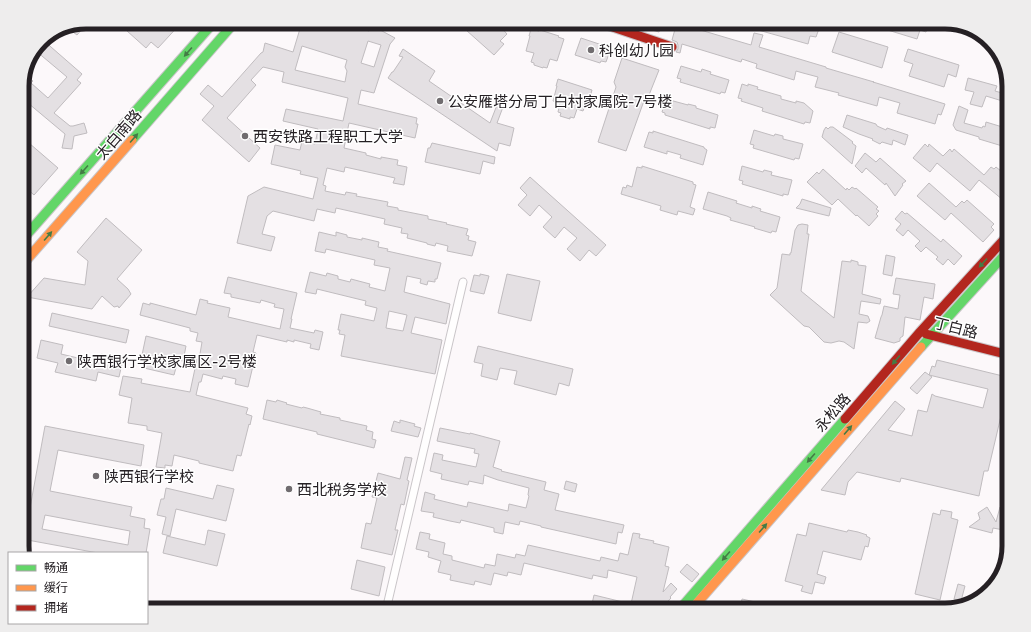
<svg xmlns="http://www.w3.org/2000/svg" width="1031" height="632" font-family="Commissioner,'Noto Sans SC',sans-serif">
<rect width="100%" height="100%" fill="#fcf8fa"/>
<path fill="#f6e2ef" d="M22,387l9,2 -9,45z"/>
<g fill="#e4e0e3" stroke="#c0bcbf" fill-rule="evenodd">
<path d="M86,22h2l-11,13 -8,-6z"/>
<path d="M117,22h65l-24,26 -7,-6 -5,6z"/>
<path d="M302,22h37l30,9 2,-6 24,13 -5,6 -16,49 -13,-3 -3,14 59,14 -1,6h2l-3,14 -66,-15 -5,25 22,5v2l15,4v-2l17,3 -1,5 10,2 -3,18 -11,-2 2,-5 -50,-11 -1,5 -17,-4 -4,17 3,1 -1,5 20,4 1,-3 11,2 -1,2 32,6 -1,4 11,2v2l30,6v3l19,4 -1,1 22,5 -2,6 3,1 -1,4 8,2 -4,14 -25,-5 1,-5 -12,-3 -1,3 -8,-2v-1l-20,-5 1,-4 -7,-1 1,-5 -18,-4 1,-5 -49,-11 -1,5 -18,-4 -3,12 -41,-10 -6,5 -5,18 13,3 -4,14 -34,-8 11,-47 16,-9 49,12 5,-21 -18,-4 1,-3 -30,-7 4,-19 25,5 2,-9 13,3 3,-15 -35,-8 3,-12 57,12 5,-23 -66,-16 2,-10 -21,-5 -12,13 5,5 -29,33 33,30 -11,14 -47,-42 12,-14 -14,-12 8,-9 14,12 39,-44 2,-1 2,-9 28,9zM368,41l13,4 -7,22 -13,-4zM302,46l45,14 -2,7 2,4 -2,11 -50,-12z"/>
<path d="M457,22h45l-3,3 8,9 -7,7 4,3 -10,11z"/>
<path d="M631,22h31l-3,10 -28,-8z"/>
<path d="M677,22h22l-2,7 54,16 3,-12 9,2 -4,12 67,20v1l48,14h-1l72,22 -4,11 -3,-1 -3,10 -38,-11 3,-10 -21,-6 -2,9 -39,-11 1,-2 -24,-6 3,-10 -15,-4 -7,-2 -2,9 -38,-12 1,-4 -15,-5 -1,3 -59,-18 -2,9 -4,-1 2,-3v-4l-1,-3 -5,-2z"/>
<path d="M760,22h48l12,4 -4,11 -6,-1 -2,8 -50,-14z"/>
<path d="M869,22h60l-3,10 -6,-2 -3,9 -49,-15z"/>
<path d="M531,29l8,2 1,-1 19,6 -1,1 6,2 -7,22 -7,-2 -3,9 -4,-1v1l-9,-3v-2l-3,-1 3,-9 -8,-2 4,-15h-1z"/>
<path d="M839,32l49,15 -6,21 -50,-16z"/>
<path d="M581,38l30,10 -5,14 -5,-1 -1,2 -25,-8z"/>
<path d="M43,40l39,34 -5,6 4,3 -27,30 16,13h3l11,-3 1,3 2,7 -13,3 -2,13 -10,-1 3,-14 -43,-36v-16l4,-7 7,6 -2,2 17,15 19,-21 -31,-26 5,-10z"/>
<path d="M403,49l32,22 -6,10 61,42 7,-18 6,2 -6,16 17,5 -4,18 -11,-3 -2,8 -109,-73 4,-6h1l10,-15 -4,-1z"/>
<path d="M908,49l51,16 -3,12 -8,-3 -4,13 -35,-11 4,-12 -9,-3z"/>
<path d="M622,58l37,12 -10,25 -4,3 -19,53 -28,-9 18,-55 -2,-5z"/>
<path d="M681,66l20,6 1,-3 9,3 -1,2 19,6 -4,13 -4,-1 -1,2 -40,-12 1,-3 -4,-1z"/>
<path d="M968,78l29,8 -2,5 14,4v8l-23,-7 -4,11 -12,-3 4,-12 -9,-2z"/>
<path d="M558,79l34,11 -2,7h-2l-5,14 -6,-2 -3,9 -4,-1v2l-10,-3 1,-3 -3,-1 2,-9 -7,-2 4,-15h-1z"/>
<path d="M742,84l6,2v-2l10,3 -1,2 24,7v3l15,4v-2l8,2 9,8 -3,12 -5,-1 -1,2 -42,-13 1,-3 -22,-7 1,-2 -4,-1z"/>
<path d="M666,99l22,6v-1l8,2v2l22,7 -3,13 -5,-1v2l-45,-14v-2l-3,-1z"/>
<path d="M959,106l9,4 -4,13 18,5 1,-2 2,1 1,-5 23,7v19l-30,-9v-2l-23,-7 -3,-5z"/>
<path d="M847,115l29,9 1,2 9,4 1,-2 21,7 -3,10 -12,-5 -1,5 -10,-3 -2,2 -8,-4 1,-1 -14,-5 -16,-7z"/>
<path d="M826,127l2,2 2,-2h3l20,15 -1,1 4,3 -4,18 -30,-27 2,-7z"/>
<path d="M754,130l20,6 1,-2 8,2v3l20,5 -4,15 -4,-1 -1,2 -41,-12 1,-3 -4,-1z"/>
<path d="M653,131l51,16v1l3,2 -4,15 -23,-7 1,-3 -14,-4v3l-23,-7 5,-15 4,1z"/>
<path d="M22,137l36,31 -24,27 -9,-8 4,-4 -7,-6z"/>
<path d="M432,143l63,14 -1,7 -11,-3 -3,13 -55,-12 3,-14h2z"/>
<path d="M925,144l3,3 1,-3 14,12 7,-7 2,3 2,-3 30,26 7,-8 3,2 2,-2 11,9 -2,3 4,3v23l-30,-25 -9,11 -33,-28 -7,9 -17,-14z"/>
<path d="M865,153l11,9 4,-4 26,23 -4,3 1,1 -8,11 -9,-13 -1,2 -19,-17 -4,5 -7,-7z"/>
<path d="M642,166l51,16v2l3,1 -6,22 5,2 -2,6 -15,-4 -1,4 -17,-5 1,-4 -40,-12 2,-7 3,1 1,-3 5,2 5,-20 5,1z"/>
<path d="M742,166l21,6 1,-2 8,2 -1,3 21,5 -4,15 -5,-1v2l-41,-12 1,-3 -4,-1z"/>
<path d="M823,169l23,21 1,-2 2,2 3,-3 3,2 1,-1 22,19 -2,2 3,2 -3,3 2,2 -9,10 -12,-11 -1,1 -18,-17 -6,6 -25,-23 10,-10 2,2z"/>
<path d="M530,177l76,68 -10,11 -7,-6 -9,11 -13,-12 10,-11 -13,-11 -9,11 -12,-11 9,-10 -13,-12 -9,11 -12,-11 9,-10 -7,-7z"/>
<path d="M929,183l27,24 6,-6 2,2 3,-3 27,24 -3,3 3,3 -11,12 -32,-29 -6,7 -28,-24z"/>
<path d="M708,192l29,9 -1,2 16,5v-2l9,3 -1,2 20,6 -4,15 -4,-1 -1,2 -17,-5 1,-1 -25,-7 1,-2 -4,-2 -24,-7z"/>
<path d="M802,199l29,9 -2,8 -33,-8 4,-4z"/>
<path d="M902,211l3,3 2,-1 34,29 2,-3 19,17 -8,9 -6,-6 -5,6 -7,-6 2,-2 -12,-10 -5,5 -6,-6 5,-5 -12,-11 -5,6 -7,-6 5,-6 -6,-5z"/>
<path d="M106,218l36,32 -25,29 11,10 3,5 -12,14 -1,-2 -4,1 -12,-11 -10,13 -65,-12 17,-19 41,7 3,-24 -11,-9z"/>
<path d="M802,224l6,1 -1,9h2l-8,57 33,27 8,-57 9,1v-2l7,2v3l8,1 -4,28 19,5 -1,5 -19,-3 -2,13 9,2 2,5 -3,2 -9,-1 -4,27 -10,-7 -5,-1 -8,2 -7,-1 -15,-15 -5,-1 -34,-31 7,-7 5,-34 8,1v-2h1l4,-23 3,-5z"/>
<path d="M319,232l17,4v-4l11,3v2l15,3v-2l17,4 -1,5 10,2 -1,2 54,12 -4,16h-2v3l-7,-1 -1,4 -7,-2 1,-4 -14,-3 -3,16 46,12 -4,20 -31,-7 -4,16 31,7 -7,34 -94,-18 4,-21 -6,-1 1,-4h-2l3,-16 33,7 3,-13 -12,-3 1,-4 -49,-12 -1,5 -11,-2 5,-20 16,4 1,-3 11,3v3l12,3 1,-3 19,5 -1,3 16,4 5,-23 -16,-3 1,-5 -49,-11 -1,4 -10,-2zM389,311l18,4 -4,16 -17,-3z"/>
<path d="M886,255l9,2 -3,19 -9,-2z"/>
<path d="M480,274l9,2 -5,18 -14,-3 4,-16 6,1z"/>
<path d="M507,274l33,7 -9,40 -33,-8z"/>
<path d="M228,277l69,16 -6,26h1l-2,9 24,5 1,-3 8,2 -4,18 -9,-2 1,-4 -17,-4v2l-7,-2v2l-30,-7 -4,17 3,1 -8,34 -13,-3 1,-5 -13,-3 -1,3 -19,-5 -2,8h-2l-3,13 52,13 -2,6 6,2 -2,9 -1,-1 -8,32 -4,-1 -4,16 -34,-8v-2l-25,-6 -2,11 -7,-1v3l-9,-1 6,-34 -15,-3v-4l-19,-3 4,-25 -13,-3 4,-19 19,3 -1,4 49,9 7,-33 2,1 3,-18 -6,-1 2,-8 -8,-2v-3l-50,-13 3,-12 7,2v-2l46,12 4,-16 8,2 -1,2 23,5 -2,9 52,12 4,-20 -10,-2 1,-3 -14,-4 -1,3 -29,-6v-3l-7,-1z"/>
<path d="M896,278l39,6 -2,15 -9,-2 -4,23 -15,-3 -2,19 -3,2v3l-6,2 -19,-5 6,-21 1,-2 2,-9 14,3 2,-14 -7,-1z"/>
<path d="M52,313l77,17 -3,13 -77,-17z"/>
<path d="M146,336l40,10 -3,15 -5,-1 -4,15 -30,-7 2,-12 -4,-1z"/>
<path d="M41,340l22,5 -2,9 38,9 2,-9 22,5 -4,18 -21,-5 -2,9 -41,-9 3,-9 -21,-5z"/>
<path d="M478,346l95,23 -4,17 -10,-3 -3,12 -42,-11 3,-13 -17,-3 -3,12 -16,-4 2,-12 -9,-2z"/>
<path d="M937,360l70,17 -1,5h3l-21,89h-4l-5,25 -78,-18 -1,4 -43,-10 -9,10 -3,13 -24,-5 74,-89 10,8 -17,21 24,6 6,-26 9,2 5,-18 3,2 48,12 5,-19 -59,-14 3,-9 3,1z"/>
<path d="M925,372l7,5 -15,17 -7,-6z"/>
<path d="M267,400l9,2 1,-2 10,3 -1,1 16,4 1,-1 4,1 14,4 -1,2 20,4v2l27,6 -1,4 7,2 -1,7 4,1 -2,8 -57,-14v-2l-54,-13z"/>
<path d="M400,420l15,4 -1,2 7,2 -3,9 -27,-6 3,-10 6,2z"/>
<path d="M45,426l99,19 -3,21 -83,-16 -8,41 82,16 -2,9 15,3 -1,9 6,1 -4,24h-48l-76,-14v-11l4,-21 4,1zM45,515l85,16 -2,14 -86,-16z"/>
<path d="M440,428l30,6v-1l30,8 -7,26 9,3 -1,1 45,11 -2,8 15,4 -4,16 69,15 -2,8 -4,-1 -2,12 -48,-11 -27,-6v-1l-21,-5 -1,4 -14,-3 -2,12 -9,-2v-4l-33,-8 -1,3 -10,-2 -17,-4 1,-4 -13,-2 4,-19 10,3 -1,4 33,8 1,-5 40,9 1,-7 17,4 3,-12 -1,-1 1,-7 -31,-8 -14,-5 -1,9 -14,-3 -1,4 -27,-6 1,-5 -12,-3 4,-18 9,2 -1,5 34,7 3,-13 -5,-1 1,-4 -38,-8z"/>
<path d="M405,457l7,1 -5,22 2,1 -5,24 -3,-1 -6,26h3l-6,25 -31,-7 5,-25 5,1 6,-26 -5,-1 6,-24 22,6z"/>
<path d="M566,481l11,3 -2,8 -11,-3z"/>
<path d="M217,485l17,4 -8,32 -50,-12 -6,27 -8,-2 4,-17 -9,-2 4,-16h3l2,-11 47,11z"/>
<path d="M987,507l9,15 4,-15 9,2v22l-16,-3 -1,5 -23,-6 11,-8 -2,-6z"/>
<path d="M941,510l11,2 -1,6 7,2 -18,80 -25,-6 18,-81 7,2z"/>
<path d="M809,523l38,9 1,-2 10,2 9,3 -1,1 4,2 -2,9 -3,-1 -4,14 -38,-9 -6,23 9,3 -2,7 -9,-2 -3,12 -11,-3 2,-5 -18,-5 12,-47 9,2z"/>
<path d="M208,530l17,4 -8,32 -54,-13 4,-17 38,9z"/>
<path d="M420,532l10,2 -1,5 16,4 -2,11 9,2v4l32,8 1,-4 10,2 2,-12 18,4 1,-4 9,2 3,-11 72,16 1,-4 17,4 2,-8 8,2 5,-22 7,1 -1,4 15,3 -1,2 16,4 -4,19 4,1 -6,25 8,-9 6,6 -7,8 1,1 -11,12 -8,-2v2h-56l1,-4 -5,-2 2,-9 37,9 6,-27 -29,-7 -1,8 -14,-3 -1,4 -68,-16 -3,12 -13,-3 -1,4 -13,-3 -3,12 -16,-4 -1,4 -24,-5 1,-5 -13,-3 3,-11 -13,-4 1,-5 -13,-3z"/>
<path d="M357,560l28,7 -6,29 -28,-7z"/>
<path d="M687,564l12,10 -7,8 -12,-10z"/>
<path d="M958,584l7,2 -4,15 -7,-2z"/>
<path d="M742,599l35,8v3h-37z"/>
</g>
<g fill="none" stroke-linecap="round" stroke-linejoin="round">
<defs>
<path id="street" d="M386,610l77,-328"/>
<g id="fast">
<path d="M132,140l103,-118"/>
<path d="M22,240l192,-218"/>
<path d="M921,347l88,-97"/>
<path d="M679,610l166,-191"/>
</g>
<g id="slow">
<path d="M22,265l110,-125"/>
<path d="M691,610l230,-263"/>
</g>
<g id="jam">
<path d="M598,22l74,25"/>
<path d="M926,334l83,21"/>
<path d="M845,419l75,-87 89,-98"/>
</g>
</defs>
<use href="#street" stroke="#cac6c9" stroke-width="9"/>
<use href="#fast" stroke="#cac6c9" stroke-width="11"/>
<use href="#slow" stroke="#cac6c9" stroke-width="11"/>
<use href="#jam" stroke="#cac6c9" stroke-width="11"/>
<use href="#street" stroke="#fffefe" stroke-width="7"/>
<use href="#fast" stroke="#63d668" stroke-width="9"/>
<use href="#slow" stroke="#ff974d" stroke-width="9"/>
<use href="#jam" stroke="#b3261e" stroke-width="9"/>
</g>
<defs><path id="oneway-solid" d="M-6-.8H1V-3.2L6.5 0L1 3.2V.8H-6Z"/></defs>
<g fill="#447b46">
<use href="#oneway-solid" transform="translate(188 52) rotate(131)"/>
<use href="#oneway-solid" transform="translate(134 138) rotate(-49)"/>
<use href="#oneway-solid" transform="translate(84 170) rotate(132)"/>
<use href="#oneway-solid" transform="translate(48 236) rotate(-49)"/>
<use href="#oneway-solid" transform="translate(983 263) rotate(132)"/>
<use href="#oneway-solid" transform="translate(896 360) rotate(131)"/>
<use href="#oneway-solid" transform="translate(848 430) rotate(-49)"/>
<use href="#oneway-solid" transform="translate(811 458) rotate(131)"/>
<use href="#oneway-solid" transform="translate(763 528) rotate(-49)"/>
<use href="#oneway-solid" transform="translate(726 556) rotate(131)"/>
</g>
<g fill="#706c6f" stroke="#fff" stroke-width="1.5">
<circle cx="591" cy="50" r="4"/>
<circle cx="440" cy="101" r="4"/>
<circle cx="245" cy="136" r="4"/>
<circle cx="69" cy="361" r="4"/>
<circle cx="96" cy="476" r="4"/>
<circle cx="289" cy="489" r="4"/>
</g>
<g text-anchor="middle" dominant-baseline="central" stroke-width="3" stroke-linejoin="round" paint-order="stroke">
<g font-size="15" fill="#252024" stroke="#fff" text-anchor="start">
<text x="599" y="50">科创幼儿园</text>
<text x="448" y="101">公安雁塔分局丁白村家属院-7号楼</text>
<text x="253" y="136">西安铁路工程职工大学</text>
<text x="77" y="361">陕西银行学校家属区-2号楼</text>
<text x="104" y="476">陕西银行学校</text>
<text x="297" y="489">西北税务学校</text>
</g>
<g font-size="15" fill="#252024" stroke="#fff">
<text transform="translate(118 134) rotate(-49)">太白南路</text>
<text transform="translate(956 327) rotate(14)">丁白路</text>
<text transform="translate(832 412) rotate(-49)">永松路</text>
</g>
</g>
<path d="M0 0H1031V632H0ZM86 29H945A57 57 0 0 1 1002 86V546A57 57 0 0 1 945 603H86A57 57 0 0 1 29 546V86A57 57 0 0 1 86 29Z" fill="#eeeded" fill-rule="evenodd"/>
<path fill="none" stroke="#252024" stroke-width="5" d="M86 29H945A57 57 0 0 1 1002 86V546A57 57 0 0 1 945 603H86A57 57 0 0 1 29 546V86A57 57 0 0 1 86 29Z"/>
<rect x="8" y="552" width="140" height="72" fill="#ffffff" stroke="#a8a6a7"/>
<rect x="16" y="565" width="20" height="6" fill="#63d668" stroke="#a8a6a7"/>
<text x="44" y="572" font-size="12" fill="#252024">畅通</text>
<rect x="16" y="585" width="20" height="6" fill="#ff974d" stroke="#a8a6a7"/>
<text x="44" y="592" font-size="12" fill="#252024">缓行</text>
<rect x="16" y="605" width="20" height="6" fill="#b3261e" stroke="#a8a6a7"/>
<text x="44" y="612" font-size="12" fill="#252024">拥堵</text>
</svg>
